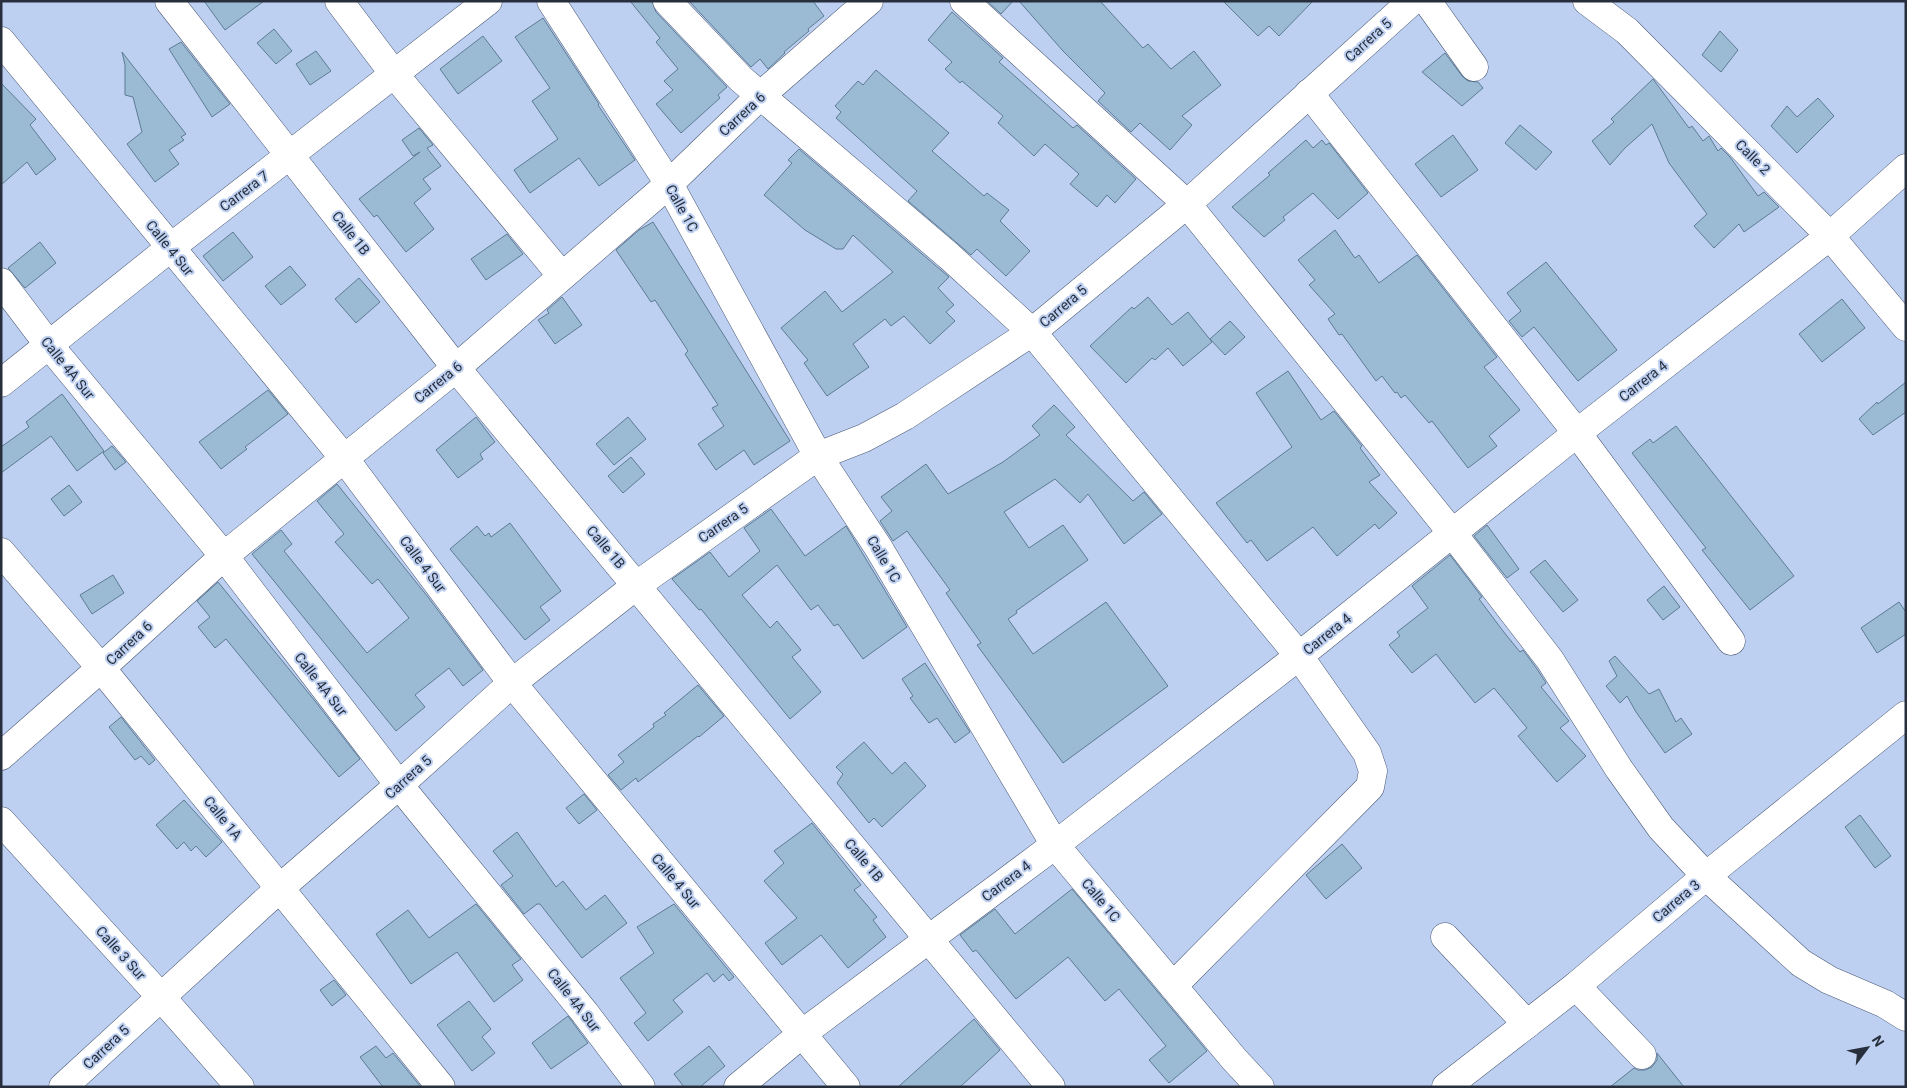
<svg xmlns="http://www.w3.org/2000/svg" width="1907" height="1088" font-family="Roboto,sans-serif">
<rect width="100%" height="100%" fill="#bed0f1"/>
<g fill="#9bbbd5" stroke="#5d7b93">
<path d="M204,1h60l-39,29z"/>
<path d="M630,1h22l4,11 71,75 -9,8 2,3 -39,35 -25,-29 17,-14 -9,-9 14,-12 -22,-27 4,-4z"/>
<path d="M689,1h124l11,15 -16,13 1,2 -25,21 1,1 -17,16 -8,-10 -9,8z"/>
<path d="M987,1h26l-12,13z"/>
<path d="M1019,1h81l43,47 5,-4 23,25 23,-18 27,34 -39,31 10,9 -22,25 -30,-27 -9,9 -33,-31 7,-8 -42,-42z"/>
<path d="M1223,1h90l-34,35 -10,-10 -11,10z"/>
<path d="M952,12l51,46 -4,4 74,66 4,-3 59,54 -21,24 -8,-8 -10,12 -27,-23 9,-10 -34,-30 -11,12 -36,-33 5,-7 -41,-35 -2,2 -15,-14 7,-7 -24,-22z"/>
<path d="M543,18l56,86 -1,1 37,55 -36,26 -20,-28 -49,35 -16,-23 44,-31 -26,-38 18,-13 -35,-51z"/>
<path d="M274,29l18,22 -16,13 -19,-21z"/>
<path d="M1720,31l18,19 -17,22 -19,-17z"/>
<path d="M483,36l19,25 -44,33 -18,-25z"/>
<path d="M181,42l49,62 -18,13 -43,-68z"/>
<path d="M316,51l15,20 -21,14 -14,-21z"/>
<path d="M122,52l64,82 -5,3 3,3 -15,10 10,14 -24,18 -28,-38 15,-12 -9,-35 -8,-2v-30z"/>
<path d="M1445,53l17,23 6,5 10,1 5,6 -21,18 -40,-34z"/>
<path d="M876,70l73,63 -17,18 52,45 3,-3 22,17 -9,11 30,30 -24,25 -29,-27 -6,6 -63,-54 9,-10 -81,-73 5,-6 -6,-6 23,-25 5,4z"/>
<path d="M1653,79l36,49 3,-2 11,15 6,-5 9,15 3,-3 9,9 28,39 6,-4 15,15 -35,25 -5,-8 -25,24 -20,-22 13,-12 -38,-51 -17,-39 -27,24 -15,17 -18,-24 22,-19 -3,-3z"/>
<path d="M1,83l35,36 -6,6 26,34 -20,16 -9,-13 -26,23z"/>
<path d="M1818,98l16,18 -37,37 -26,-27 16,-20 10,11z"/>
<path d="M1520,125l32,27 -16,18 -31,-27z"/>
<path d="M419,128l14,17 -6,3 14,18 -18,13 8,10 -17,14 20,26 -28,23 -29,-37 -3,2 -15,-18 61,-47 -7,4 -11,-16z"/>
<path d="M1453,135l25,35 -37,27 -26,-33z"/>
<path d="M1306,140l7,8 9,-8 4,5 3,-2 39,50 -30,26 -25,-26 -30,24 2,3 -21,17 -32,-30 38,-32 -2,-2z"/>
<path d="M799,149l150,128 -11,11 16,17 -8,7 9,9 -25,23 -26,-28 -13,10 -6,-7 -32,25 16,23 -42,29 -23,-33 4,-3 -27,-32 44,-37 17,21 51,-40 -40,-37 -10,14h-7l-31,-19 -41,-35 28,-32 -4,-3z"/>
<path d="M653,222l137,219 -36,24 -10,-15 -28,20 -18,-26 26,-18 -12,-18 6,-3 -33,-51 3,-3 -33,-51 -4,2 -35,-52 23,-20z"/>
<path d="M1335,230l20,28 4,-3 20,28 38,-28 80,102 -13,10 36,43 -31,26 8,10 -29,22 -36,-47 -3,2 -24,-28 -4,3 -4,-6 -2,1 -13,-17 -6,5 -34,-47 -3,1 -11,-16 7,-5 -26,-29 6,-5 -17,-20z"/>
<path d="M233,232l20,25 -30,24 -20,-25z"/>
<path d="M507,234l16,20 -37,26 -15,-21z"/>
<path d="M40,242l16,21 -31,25 -17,-20z"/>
<path d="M1546,262l71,88 -39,31 -44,-54 -12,10 -13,-16 12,-10 -14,-18z"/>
<path d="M290,266l16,19 -25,20 -16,-19z"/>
<path d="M359,278l21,24 -24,21 -21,-24z"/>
<path d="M562,297l20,28 -27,19 -17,-24 11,-7 -2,-3z"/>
<path d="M1148,297l24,28 16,-13 24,30 -29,24 -15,-18 -13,12 -3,-2 -26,25 -36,-37 42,-39 2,2z"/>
<path d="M1842,299l23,29 -43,34 -23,-28z"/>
<path d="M1230,321l15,16 -20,18 -15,-16z"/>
<path d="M1288,371l33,49 13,-9 28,35 -2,2 20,27 -11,7 28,31 -18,16 -4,-5 -38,32 -24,-29 -46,34 -16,-21 -4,3 -31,-40 76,-56 -36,-54z"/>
<path d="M1906,382v30l-33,23 -14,-16 18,-17 1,2z"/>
<path d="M268,390l20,24 -43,33 2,2 -26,20 -22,-27z"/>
<path d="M62,394l42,57 -27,20 -26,-35 -50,37v-26l28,-20 -3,-5z"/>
<path d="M1054,405l21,22 -9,8 67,66 11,-9 18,22 -38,30 -36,-50 -8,9 -25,-24 -51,33 25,36 34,-23 25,35 -72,51 1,2 -9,6 25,35 73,-52 62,84 -105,77 -86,-118 4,-2 -35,-50 4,-3 -43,-59 -14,10 -13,-20 12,-10 -11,-14 45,-33 22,30 55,-32 37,-27 -8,-9z"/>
<path d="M476,417l19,25 -15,12 3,5 -25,19 -22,-28z"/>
<path d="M628,417l18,22 -32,26 -18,-21z"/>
<path d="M1676,426l118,150 -44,34 -48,-60 4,-2 -74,-95 18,-14 3,4z"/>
<path d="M112,446l14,16 -11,8 -12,-17z"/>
<path d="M631,457l14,17 -22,19 -15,-17z"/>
<path d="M337,484l91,113 55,73 -20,16 -14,-18 -34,27 10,12 -29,24 -144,-177 29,-24 11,14 -8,7 83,102 42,-35 -31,-39 -6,5 -37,-42 9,-8 -27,-33z"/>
<path d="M69,485l13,17 -18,14 -13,-17z"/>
<path d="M771,509l34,47 41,-30 61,101 -44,32 -25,-35 -4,2 -16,-21 -7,5 -34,-45 -35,30 28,33 7,-7 24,29 -9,7 29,35 -31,27 -89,-110 -2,1 -27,-31 38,-27 19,25 31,-26 -16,-23z"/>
<path d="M510,523l51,68 -21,16 10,13 -25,20 -75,-91 27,-23 8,10 4,-3 2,4z"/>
<path d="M1487,525l32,44 -12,9 -33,-42z"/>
<path d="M1450,555l32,42 -3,2 24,32 17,21 3,-2 14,19 9,14 -5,4 28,34 -9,7 26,28 -29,26 -39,-46 9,-8 -33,-40 -19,15 -39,-49 -24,19 -23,-28 11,-9 -3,-4 31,-24 -16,-22z"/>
<path d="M1545,560l33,40 -15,12 -33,-40z"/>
<path d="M113,575l11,18 -32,21 -12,-19z"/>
<path d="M218,582l97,119 45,58 -21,18 -113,-138 -11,9 -17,-21 12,-10 -13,-16z"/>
<path d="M1664,586l16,21 -17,13 -16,-20z"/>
<path d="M1899,602l7,10v22l-29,19 -16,-25z"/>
<path d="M1615,656l34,38 10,-5 17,33 5,-4 11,16 -27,19 -29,-41 -9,-16 -7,7 -14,-17 11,-10 -8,-15z"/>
<path d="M925,663l45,69 -15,11 -18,-25 -8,5 -19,-25 3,-2 -11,-17z"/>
<path d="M698,685l26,31 -25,21 -1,-1 -60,46 -2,-4 -15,12 -13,-15 16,-13 -6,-7 36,-28 -1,-3 13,-9 -2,-2z"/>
<path d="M121,717l34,43 -6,5 -8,-9 -6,4 -26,-33z"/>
<path d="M864,742l28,32 13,-12 21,24 -44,41 -8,-9 -5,5 -32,-40 6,-9 -7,-7z"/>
<path d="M584,794l13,16 -18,14 -13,-16z"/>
<path d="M184,800l38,42 -16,15 -10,-11 -5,5 -7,-9 -7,7 -21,-24z"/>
<path d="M1860,815l31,41 -16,12 -30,-41z"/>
<path d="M812,823l49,62 -7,5 23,27 -4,3 13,17 -38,31 -27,-33 -39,30 -17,-22 32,-25 -33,-37 20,-18 -10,-12z"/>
<path d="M517,832l39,55 7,-6 23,29 19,-15 22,28 -45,35 -42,-54h-3l-13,10 -23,-29 12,-9 -20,-25z"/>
<path d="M1342,844l20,24 -36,31 -20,-24z"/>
<path d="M1072,889l135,162 -38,32 -20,-23 17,-14 -47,-57 -14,12 -37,-44 -52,42 -40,-49 -3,2 -13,-17 35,-26 20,25z"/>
<path d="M476,904l45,55 -9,6 11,15 -29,22 -37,-50 -46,32 -35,-50 32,-24 21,28z"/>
<path d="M674,904l60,73 -5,4 -6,-7 -9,8 -7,-9 -34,27 10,12 -35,29 -14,-18 12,-10 -26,-35 34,-25 -17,-26z"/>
<path d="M334,980l12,15 -14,11 -12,-16z"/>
<path d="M469,1001l22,28 -9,8 13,16 -23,18 -35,-46z"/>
<path d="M568,1016l20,27 -37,26 -19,-26z"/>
<path d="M974,1019l26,31 -40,37h-62z"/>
<path d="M376,1046l10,12 7,-5 28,34h-38l-23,-30z"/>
<path d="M709,1046l16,20 -25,21h-16l-10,-13z"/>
<path d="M1657,1053l27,34h-74l24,-19 4,2h7l7,-3 5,-7z"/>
</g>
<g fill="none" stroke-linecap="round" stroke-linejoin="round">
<defs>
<g id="minor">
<path d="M169,1l287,367 595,719"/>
<path d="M339,1l55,73 168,202"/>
<path d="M551,1l118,183 149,272 60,91 177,298 179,214 26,28"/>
<path d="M667,1l74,78 208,177 83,76 267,324 68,97 6,18 -3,16 -197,199"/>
<path d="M964,1l223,203 266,330 97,126 69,109 42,59 45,48 95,87 28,17 56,24 21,13"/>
<path d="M1427,1l47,66"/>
<path d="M1587,1l40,30 203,205 76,91"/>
<path d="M1,41l343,417 168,225 334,404"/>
<path d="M1309,93l268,340 154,208"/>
<path d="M1,282l47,62 176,212 175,229 186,228 56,74"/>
<path d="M1,383l169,-135 318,-247"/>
<path d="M1,552l100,116 340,419"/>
<path d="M1,756l100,-88 123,-112 232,-188 213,-184 91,-88 109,-95"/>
<path d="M1,821l160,176 79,90"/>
<path d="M1445,937l82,87"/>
<path d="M1576,986l66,69"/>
<path d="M63,1087l217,-199 119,-103 113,-102 125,-98 181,-129 46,-18 41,-22 127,-84 155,-128 225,-203"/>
<path d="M738,1087l65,-54 252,-188 244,-189 278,-223 253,-197 76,-68"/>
<path d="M1446,1087l130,-101 130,-110 200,-161"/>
</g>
</defs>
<use href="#minor" stroke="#4a5975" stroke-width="29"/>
<use href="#minor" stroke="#fff" stroke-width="28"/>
</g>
<g text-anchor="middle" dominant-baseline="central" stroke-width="4" stroke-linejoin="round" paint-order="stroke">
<g font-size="14" fill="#282f3c" stroke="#bed0f1">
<text transform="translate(1368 40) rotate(-42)">Carrera 5</text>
<text transform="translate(742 114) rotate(-43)">Carrera 6</text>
<text transform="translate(1753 157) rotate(45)">Calle 2</text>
<text transform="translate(244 191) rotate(-37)">Carrera 7</text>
<text transform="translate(682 208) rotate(61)">Calle 1C</text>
<text transform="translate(351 233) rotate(52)">Calle 1B</text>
<text transform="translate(170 248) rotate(51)">Calle 4 Sur</text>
<text transform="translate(1063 306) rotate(-40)">Carrera 5</text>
<text transform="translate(68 368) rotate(51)">Calle 4A Sur</text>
<text transform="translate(1643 381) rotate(-38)">Carrera 4</text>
<text transform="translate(438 382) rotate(-39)">Carrera 6</text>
<text transform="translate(723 523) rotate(-35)">Carrera 5</text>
<text transform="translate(606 547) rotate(50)">Calle 1B</text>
<text transform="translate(884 559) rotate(59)">Calle 1C</text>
<text transform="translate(423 564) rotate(53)">Calle 4 Sur</text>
<text transform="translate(1327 634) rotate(-39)">Carrera 4</text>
<text transform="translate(129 643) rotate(-43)">Carrera 6</text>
<text transform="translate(321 684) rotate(52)">Calle 4A Sur</text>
<text transform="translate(408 777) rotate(-42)">Carrera 5</text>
<text transform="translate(223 818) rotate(51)">Calle 1A</text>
<text transform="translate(864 860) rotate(50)">Calle 1B</text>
<text transform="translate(676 881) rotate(50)">Calle 4 Sur</text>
<text transform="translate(1006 881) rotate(-37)">Carrera 4</text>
<text transform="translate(1101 900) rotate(50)">Calle 1C</text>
<text transform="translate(1676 901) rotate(-40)">Carrera 3</text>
<text transform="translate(121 953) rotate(48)">Calle 3 Sur</text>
<text transform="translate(574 1000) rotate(52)">Calle 4A Sur</text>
<text transform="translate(106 1047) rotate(-43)">Carrera 5</text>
</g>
</g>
<rect width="1907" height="1088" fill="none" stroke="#282f3c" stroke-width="5"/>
<g transform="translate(1867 1048) rotate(58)" stroke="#bed0f1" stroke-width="4" paint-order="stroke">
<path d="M0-4L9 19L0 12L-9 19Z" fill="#282f3c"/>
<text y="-8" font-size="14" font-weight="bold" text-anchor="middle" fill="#282f3c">N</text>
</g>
</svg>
